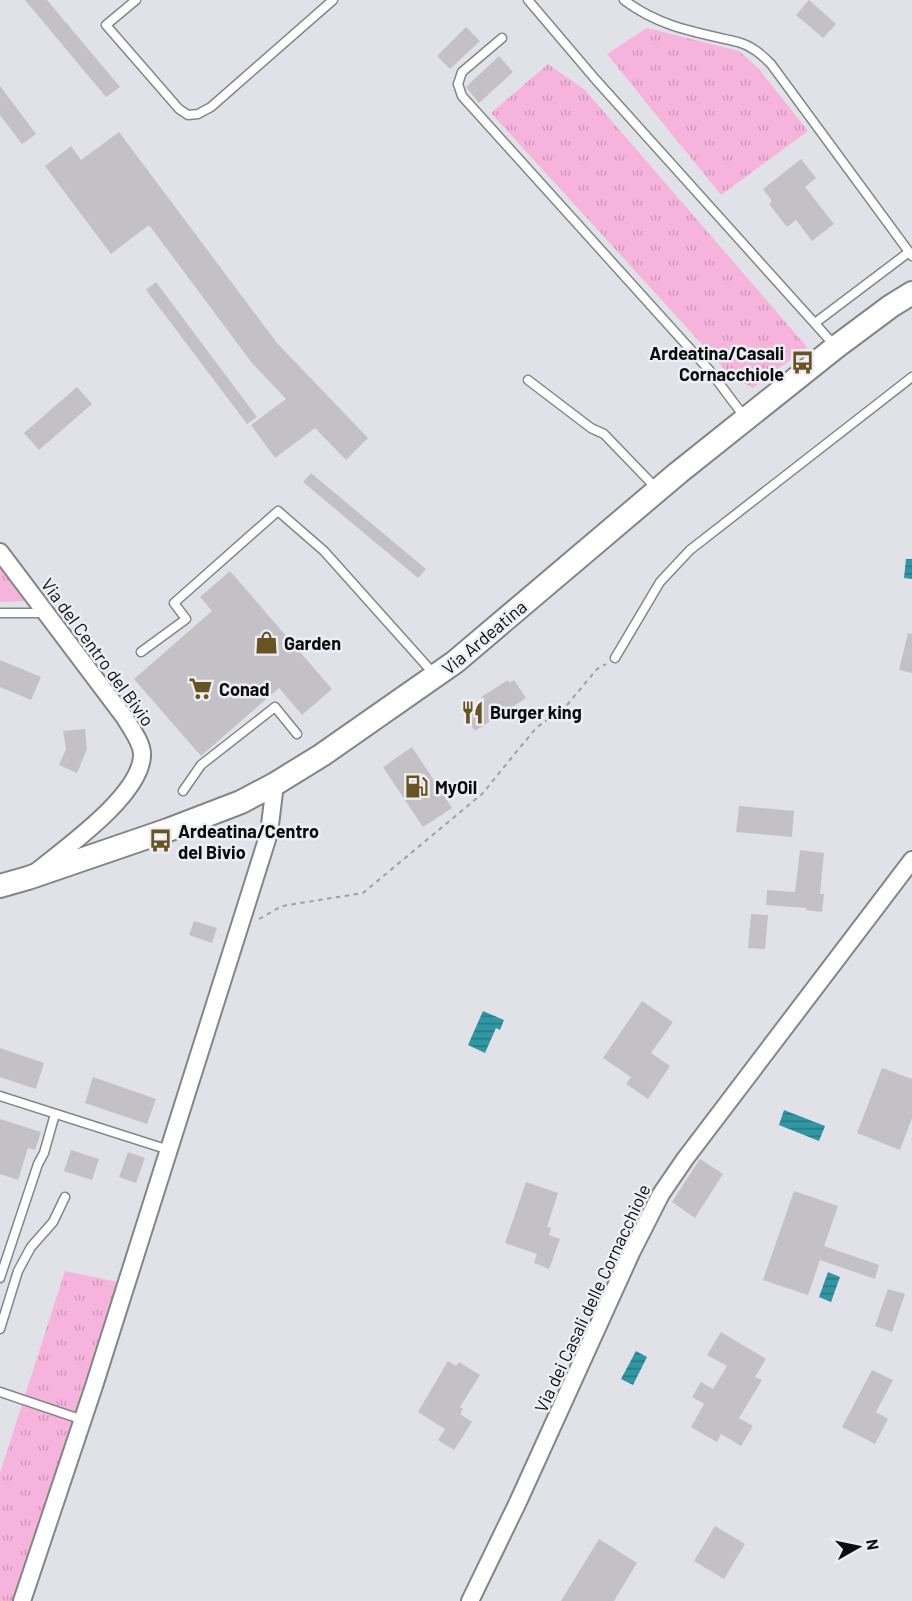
<svg xmlns="http://www.w3.org/2000/svg" width="912" height="1601" font-family="Barlow,sans-serif">
<defs>
<pattern id="grass-tufts" width="24" height="20" patternUnits="userSpaceOnUse" patternTransform="scale(1.5)"><rect width="24" height="20" fill="#f6b3db"/><path d="M3 7l-1-3M5 7V3M7 7l1-3M15 17l-1-3M17 17v-4M19 17l1-3" fill="none" stroke="#d299bb"/></pattern>
<pattern id="water-rules" width="6" height="5" patternUnits="userSpaceOnUse" patternTransform="scale(1.5)"><rect width="6" height="5" fill="#3096a3"/><path d="M0 2.5h6" fill="none" stroke="#277983"/></pattern>
</defs>
<rect width="100%" height="100%" fill="#e1e2e8"/>
<g fill="url(#grass-tufts)">
<path d="M647,28l92,23 19,17 50,63 -87,64 -114,-141z"/>
<path d="M548,64l37,26 222,257 -54,41 -22,-12 -240,-263z"/>
<path d="M0,564l28,37 -28,1z"/>
<path d="M65,1271l52,11 -103,319h-14v-128z"/>
</g>
<g fill="url(#water-rules)">
<path d="M906,559h6v20l-8,-1z"/>
<path d="M483,1011l21,9 -4,10 -4,-2 -11,25 -17,-8z"/>
<path d="M784,1110l41,16 -6,15 -40,-16z"/>
<path d="M828,1272l12,5 -9,25 -12,-5z"/>
<path d="M636,1351l11,6 -14,28 -12,-6z"/>
</g>
<g fill="#c3c1c6">
<path d="M25,0h22l73,87 -14,10z"/>
<path d="M809,0l27,24 -13,14 -27,-23z"/>
<path d="M466,27l14,14 -30,28 -13,-13z"/>
<path d="M499,56l14,16 -34,31 -13,-16z"/>
<path d="M0,86l36,48 -14,10 -22,-29z"/>
<path d="M119,132l158,211 91,95 -22,22 -31,-32 -40,30 -24,-33 35,-26 -34,-36 -103,-138 -38,29 -66,-88 26,-20 10,14z"/>
<path d="M801,159l15,19 -11,9 29,37 -22,17 -16,-21 -9,7 -18,-23 3,-3 -9,-12z"/>
<path d="M156,282l101,135 -10,7 -101,-134z"/>
<path d="M77,387l15,17 -53,46 -15,-17z"/>
<path d="M311,473l115,96 -8,9 -115,-96z"/>
<path d="M230,571l102,118 -30,26 -23,-27 -78,68 -67,-77 78,-68 -12,-14z"/>
<path d="M908,633l4,1v39l-13,-3z"/>
<path d="M0,660l41,17 -10,23 -31,-13z"/>
<path d="M508,680l1,3 5,-3 12,18 -51,33 -12,-18 20,-13 -2,-3z"/>
<path d="M85,729l2,20 -10,24 -18,-8 7,-16 -3,-18z"/>
<path d="M412,747l40,61 -29,19 -40,-60z"/>
<path d="M739,806l55,5 -2,26 -56,-5z"/>
<path d="M800,850l24,3 -4,41h4l-2,18 -16,-2v-2l-40,-3 1,-15 28,2z"/>
<path d="M751,914l17,1 -3,34 -17,-1z"/>
<path d="M194,921l23,7 -5,15 -23,-8z"/>
<path d="M642,1001l31,21 -22,31 19,13 -22,33 -22,-15 5,-7 -28,-19z"/>
<path d="M0,1048l44,15 -8,26 -36,-12z"/>
<path d="M882,1068l30,11v39l-12,32 -43,-17z"/>
<path d="M93,1077l63,22 -9,25 -62,-21z"/>
<path d="M0,1119l41,13 -6,18 -7,-2 -10,32 -18,-6z"/>
<path d="M71,1150l28,9 -7,21 -28,-9z"/>
<path d="M128,1152l17,6 -9,25 -17,-6z"/>
<path d="M700,1159l23,15 -28,44 -23,-16z"/>
<path d="M526,1182l32,11 -11,34 4,1 -2,7 11,4 -11,30 -15,-6 3,-9 -32,-11z"/>
<path d="M794,1191l44,15 -14,40 55,19 -4,14 -55,-19 -12,35 -45,-15z"/>
<path d="M888,1289l17,5 -13,38 -17,-6z"/>
<path d="M721,1332l45,27 -11,18 7,3 -23,38 14,8 -12,20 -20,-12 -4,8 -26,-15 13,-23 -12,-7 9,-15 12,7 14,-23 -20,-11z"/>
<path d="M448,1361l8,5 3,-4 21,13 -20,32 3,2 -3,5 12,8 -18,28 -16,-10 7,-11 -27,-17z"/>
<path d="M872,1370l21,10 -17,32 12,7 -13,25 -33,-17z"/>
<path d="M715,1526l30,18 -21,35 -30,-18z"/>
<path d="M599,1539l38,24 -23,38h-53z"/>
</g>
<g fill="none" stroke-linecap="round" stroke-linejoin="round">
<defs>
<g id="service">
<path d="M136,0l-30,25 73,84 9,6 10,-1 13,-7 122,-107"/>
<path d="M528,0l68,80 240,267"/>
<path d="M624,0c36,27 71,32 114,42 14,4 23,12 33,22l141,192"/>
<path d="M502,38l-40,34 -4,12 4,12 248,275 36,48"/>
<path d="M815,323l94,-71"/>
<path d="M528,380l63,48 13,6 53,55"/>
<path d="M0,613h45"/>
<path d="M141,652l45,-33 -12,-16 104,-92 46,40 110,123"/>
<path d="M615,658l45,-76 30,-32 222,-173"/>
<path d="M183,791l18,-26 74,-58 22,27"/>
<path d="M0,1096l169,54"/>
<path d="M0,1278l38,-114 6,-11 11,-39"/>
<path d="M0,1329l18,-58 13,-24 22,-25 12,-25"/>
<path d="M0,1392l83,28"/>
</g>
<g id="minor">
<path d="M0,552l125,166c6,11 18,25 17,38 -2,40 -77,92 -106,116"/>
<path d="M22,1601l72,-215 153,-483 22,-70 6,-49"/>
<path d="M470,1601l48,-99 114,-251 29,-57 24,-35 227,-299"/>
</g>
<path id="secondary" d="M0,886l28,-8 140,-48 73,-28 34,-18 47,-29 133,-93 223,-189 158,-126 55,-41 21,-13"/>
</defs>
<use href="#service" stroke="#84858a" stroke-width="11"/>
<use href="#minor" stroke="#84858a" stroke-width="20"/>
<use href="#secondary" stroke="#84858a" stroke-width="26"/>
<path stroke="#9fa0a5" stroke-width="2" stroke-dasharray="4.5 4.5" stroke-linecap="butt" d="M259,919l23,-13 81,-13 119,-99 54,-66 31,-23 30,-36 9,-5"/>
<use href="#service" stroke="#fff" stroke-width="8"/>
<use href="#minor" stroke="#fff" stroke-width="16"/>
<use href="#secondary" stroke="#fff" stroke-width="22"/>
</g>
<defs>
<symbol id="bus-bare" viewBox="-9 -9 18 18"><path d="M-5-6H5V4H4V6H2V4H-2V6H-4V4H-5ZM-3.5-4V0h7V-4ZM-3.5 1.2v1.5H-2V1.2ZM2 1.2v1.5H3.5V1.2Z" fill="#685322" stroke="#eeeff5" stroke-width="2.5" paint-order="stroke"/></symbol>
<symbol id="shop-bare" viewBox="-9 -9 18 18"><path d="M-5-2.5h2.3a2.7 3.5 0 0 1 5.4 0H5L5.5 6h-11ZM-1.5-2.5h3a1.5 2.3 0 0 0-3 0Z" fill="#685322" stroke="#eeeff5" stroke-width="2.5" paint-order="stroke"/></symbol>
<symbol id="supermarket-bare" viewBox="-9 -9 18 18"><path d="M-6-5.5h2.5l.6 2H6L4.5 2H-2.5L-4.4-4H-6ZM-1.5 3.2a1.3 1.3 0 1 0 .1 0ZM3 3.2a1.3 1.3 0 1 0 .1 0Z" fill="#685322" stroke="#eeeff5" stroke-width="2.5" paint-order="stroke"/></symbol>
<symbol id="restaurant-bare" viewBox="-9 -9 18 18"><path d="M-5-6h1v4h1v-4h1v4h1v-4h1v5L-1.5 .5V6h-2V.5L-5-1ZM5-6V6H3V1.5H1.5Q1.5-4 5-6Z" fill="#685322" stroke="#eeeff5" stroke-width="2.5" paint-order="stroke"/></symbol>
<symbol id="fuel-bare" viewBox="-9 -9 18 18"><path d="M-5.5-6h7V0h2V4h1.3V-2.5L3-4.5l.8-.8L6-3V5H2.5V1h-1V6h-7ZM-4.2-4.7v3.2H.2V-4.7Z" fill="#685322" stroke="#eeeff5" stroke-width="2.5" paint-order="stroke"/></symbol>
</defs>
<g fill-rule="evenodd">
<use href="#bus-bare" x="786" y="346" width="33" height="33"/>
<use href="#shop-bare" x="250" y="626" width="33" height="33"/>
<use href="#supermarket-bare" x="184" y="672" width="33" height="33"/>
<use href="#restaurant-bare" x="456" y="696" width="33" height="33"/>
<use href="#fuel-bare" x="400" y="770" width="33" height="33"/>
<use href="#bus-bare" x="144" y="824" width="33" height="33"/>
</g>
<g text-anchor="middle" dominant-baseline="central" stroke-width="5" stroke-linejoin="round" paint-order="stroke">
<g font-size="18" font-weight="bold" fill="#0b0c0e" stroke="#eeeff5" text-anchor="start">
<text x="784" y="353" text-anchor="end">Ardeatina/Casali<tspan x="784" dy="21">Cornacchiole</tspan></text>
<text x="284" y="643">Garden</text>
<text x="219" y="689">Conad</text>
<text x="490" y="712">Burger king</text>
<text x="435" y="787">MyOil</text>
<text x="178" y="831">Ardeatina/Centro<tspan x="178" dy="21">del Bivio</tspan></text>
</g>
<g font-size="18" fill="#0b0c0e" stroke="#eeeff5">
<text transform="translate(484 637) rotate(-40)">Via Ardeatina</text>
<text transform="translate(98 652) rotate(54)">Via del Centro del Bivio</text>
<text transform="translate(592 1298) rotate(-65)">Via dei Casali delle Cornacchiole</text>
</g>
</g>
<g transform="translate(858 1547) rotate(81)" stroke="#eeeff5" stroke-width="4.5" paint-order="stroke">
<path d="M0-4.5L10 22L0 15L-10 22Z" fill="#0b0c0e"/>
<text y="-9" font-size="16" font-weight="bold" text-anchor="middle" fill="#0b0c0e">N</text>
</g>
</svg>
